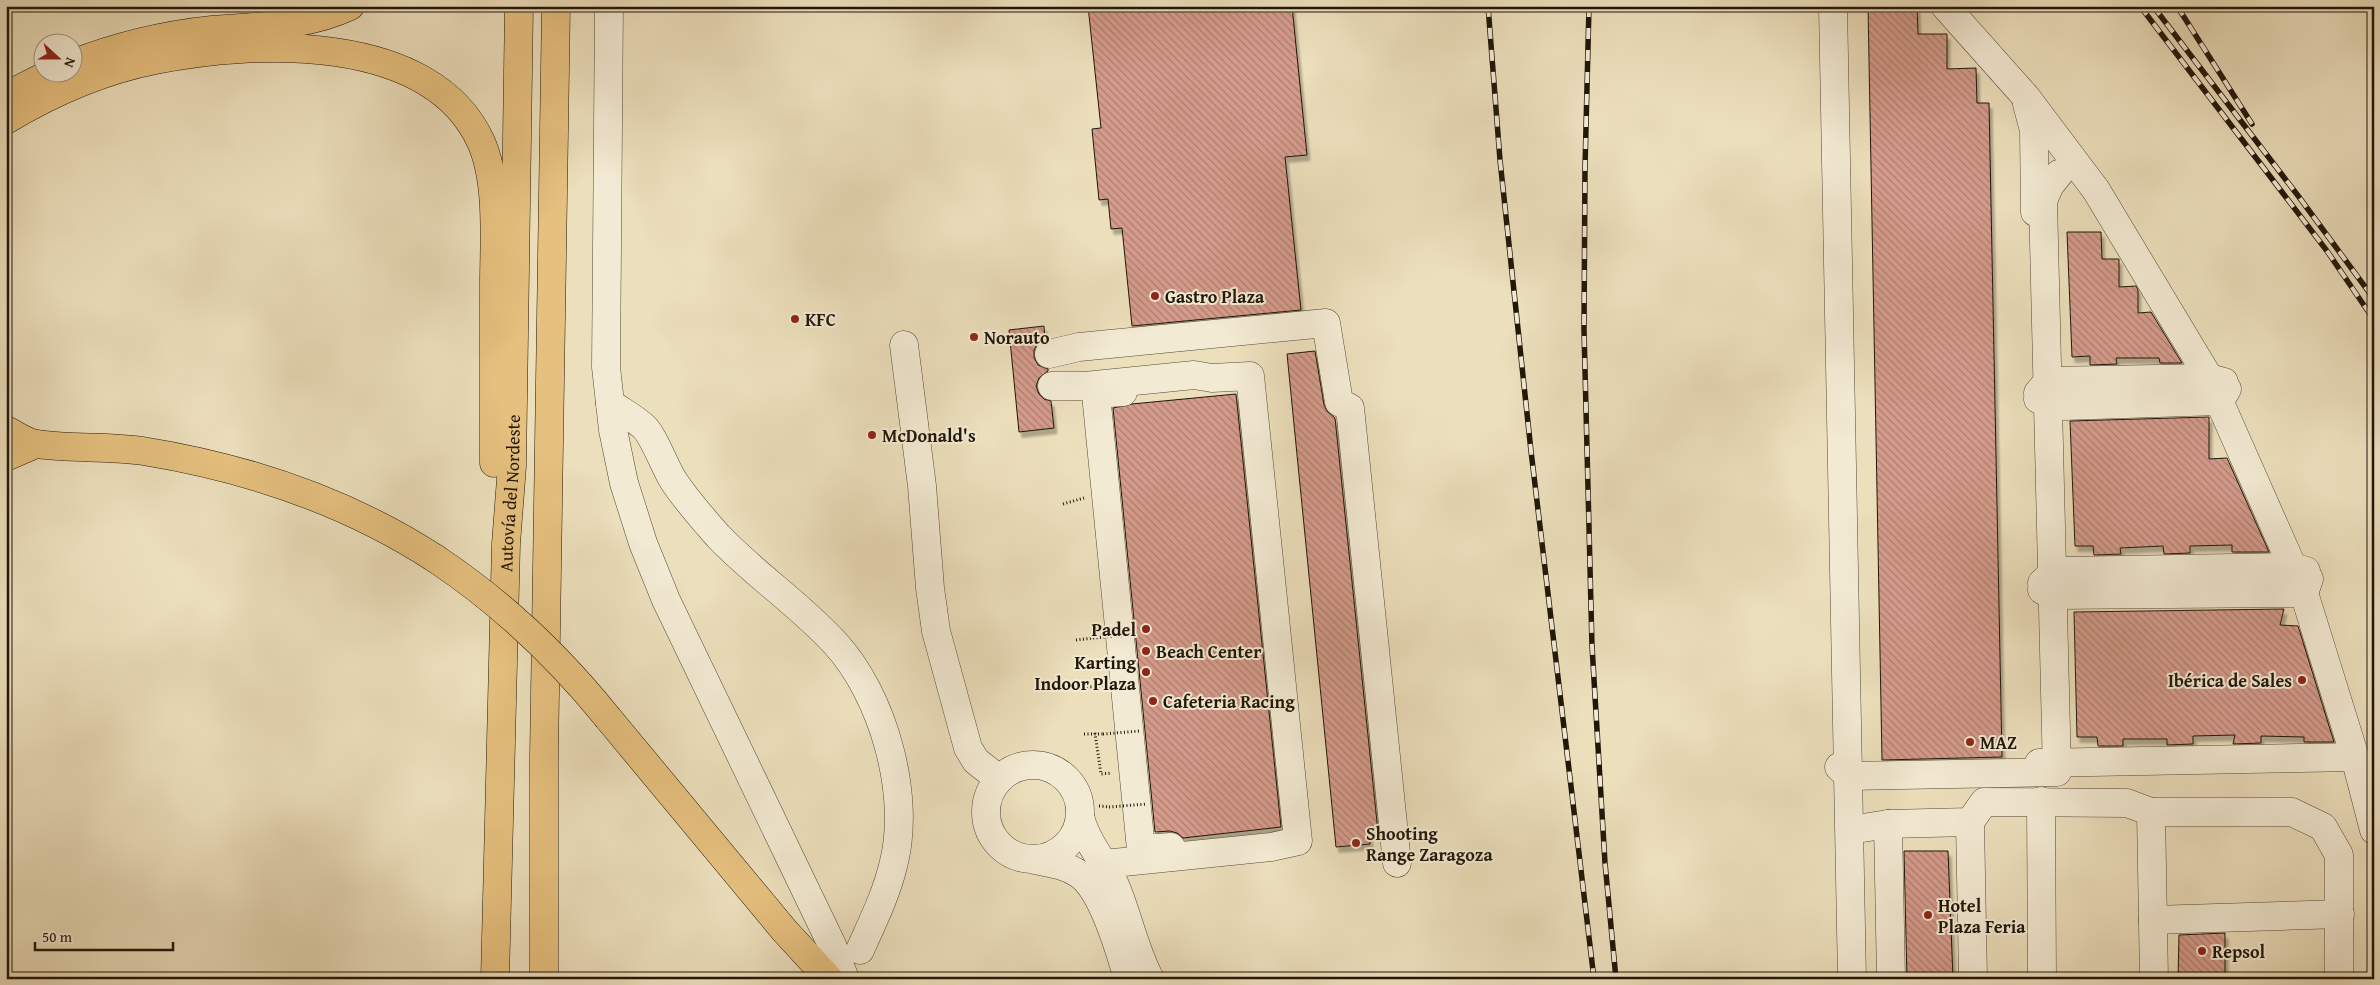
<svg xmlns="http://www.w3.org/2000/svg" width="2380" height="985" font-family="'Gentium Book Plus',serif">
<defs>
<pattern id="building-back-hatch" width="6" height="6" patternUnits="userSpaceOnUse" patternTransform="scale(1.25)"><rect width="6" height="6" fill="#d59b8b"/><path d="M-1 5l2 2M0 0l6 6M5-1l2 2" fill="none" stroke="#ac7d70"/></pattern>
<filter id="shadow"><feDropShadow dx="3" dy="5.5" stdDeviation="1" flood-color="#0004"/></filter>
</defs>
<rect width="100%" height="100%" fill="#ecdfbc"/>
<filter id="stains"><feTurbulence type="fractalNoise" baseFrequency=".004" numOctaves="4"/><feColorMatrix values="0 0 0 0 .2 0 0 0 0 .09 0 0 0 0 .02 0 0 0 .5 -.17"/></filter>
<radialGradient id="worn" r=".72"><stop offset=".6" stop-color="#630" stop-opacity="0"/><stop offset="1" stop-color="#630" stop-opacity=".3"/></radialGradient>
<g fill="url(#building-back-hatch)" stroke="#201609" filter="url(#shadow)">
<path d="M1088,6h204l15,149 -22,2 16,153 -169,16 -10,-98 -11,1 -3,-30 -9,1 -7,-71 9,-1z"/>
<path d="M1868,6h49l1,28h29v35l29,-1 1,35h12l13,654 -120,3z"/>
<path d="M2067,232h34l1,27h17v28l17,-1 2,4v23l13,-1 31,51h-22l-1,-5h-43l1,6 -27,1v-9l-18,1z"/>
<path d="M1044,326l1,13 -7,4 -4,7v7l4,8 10,4v2l-9,7 -3,8 3,8 5,5 7,2 3,27 -35,4 -10,-102z"/>
<path d="M1315,351l9,54 3,6 8,7 43,414 -9,1 1,11 -34,3 -49,-493z"/>
<path d="M1236,394l45,433 -98,11 -6,-5 -7,-2 -15,1 -42,-424 19,-4z"/>
<path d="M2209,417v42l18,-1 42,94h-37v-7l-42,1v7l-26,1 -1,-8 -43,2 1,6 -27,1 -1,-9h-18l-5,-125z"/>
<path d="M2284,609l-4,16 18,1 36,116h-30v-5l-43,-1v7l-28,1 2,-9 -42,1v8l-26,1v-6h-44v7h-25l-1,-9h-20l-3,-125z"/>
<path d="M1904,851h44l5,128h-46z"/>
<path d="M2225,933v46h-47l1,-44z"/>
</g>
<g fill="none" stroke-linecap="round" stroke-linejoin="round">
<defs>
<g id="minor">
<path d="M609,6l-3,361 7,63 11,53 19,60 23,57 166,345 13,34"/>
<path d="M1833,6l19,973"/>
<path d="M1945,6l81,91 70,93 113,188 95,215 51,164 19,73"/>
<path d="M2027,104l7,26 1,82"/>
<path d="M904,345l18,141 8,102 6,43 32,117 8,13 23,18"/>
<path d="M1049,354l30,-7 247,-24 13,79 11,6 47,455"/>
<path d="M1052,386h33l109,-11 18,3 38,-2 48,465 -27,6 -167,17"/>
<path d="M1123,392l-27,2 45,455 30,-2"/>
<path d="M2038,393l10,-12 161,-3 15,4"/>
<path d="M2038,399l10,5 16,2 156,-5 7,-12"/>
<path d="M610,403c11,8 24,15 34,24 9,8 21,40 29,53 13,20 29,38 45,56 36,38 81,68 117,107 48,52 77,153 58,223 -7,29 -21,57 -33,84"/>
<path d="M2042,583l10,-9 11,-3 230,-4 13,4"/>
<path d="M2042,590l11,5 238,-2h13l5,-14"/>
<path d="M2039,763l316,-6 13,12"/>
<circle cx="1033" cy="812" r="47"/>
<path d="M1839,767l10,9 208,-4 -14,-571 7,-16 9,-11"/>
<path d="M2041,801l1,178"/>
<path d="M2151,812l3,167"/>
<path d="M1081,820c6,24 24,42 34,65 13,30 19,64 35,94"/>
<path d="M1970,822l3,157"/>
<path d="M1888,824l3,155"/>
<path d="M1850,830l38,-6 82,-2 14,-20 143,1 24,9h141l31,15 16,28v124"/>
<path d="M1035,860c15,3 31,5 44,14 24,16 41,77 49,105"/>
<path d="M2153,920l187,-6"/>
</g>
<g id="major">
<path d="M6,430c10,5 21,13 31,14 34,5 71,2 106,7 105,17 204,50 293,108"/>
<path d="M6,457l30,-13"/>
<path d="M608,718l176,212 45,49"/>
</g>
<g id="highway">
<path d="M72,64c46,-18 92,-29 140,-34 48,-4 93,-3 138,-24"/>
<path d="M6,96l47,-24"/>
<path d="M6,120c45,-27 98,-50 149,-60 99,-20 276,-28 326,82 18,40 13,99 13,143 0,59 0,118 0,178"/>
<path id="s1" d="M495,979l11,-435 6,-78 7,-460"/>
<path d="M544,979v-223l12,-750"/>
</g>
</defs>
<use href="#minor" stroke="#534836" stroke-width="29"/>
<use href="#major" stroke="#201609" stroke-width="29"/>
<use href="#highway" stroke="#201609" stroke-width="29"/>
<g stroke="#201609" stroke-width="3" stroke-dasharray="1 2.5" stroke-linecap="butt">
<path d="M1063,504l21,-6"/>
<path d="M1076,640l17,-2"/>
<path d="M1080,688l19,-2"/>
<path d="M1095,733l6,41 10,-1"/>
<path d="M1084,734h19"/>
<path d="M1099,806l10,1"/>
</g>
<use href="#minor" stroke="#f3ead3" stroke-width="28"/>
<use href="#major" stroke="#e6c07e" stroke-width="28"/>
<use href="#highway" stroke="#e6c07e" stroke-width="28"/>
<defs>
<g id="rail">
<path d="M1488,6l12,154 31,291 63,528"/>
<path d="M1589,6l-4,162 -1,162 8,316 13,217 11,116"/>
<path d="M2140,6l187,245 47,69"/>
<path d="M2153,6l146,191 75,102"/>
<path d="M2177,6l75,118"/>
</g>
</defs>
<use href="#rail" stroke="#201609" stroke-width="5.5"/>
<use href="#rail" stroke="#f3ead3" stroke-width="4" stroke-dasharray="11" stroke-linecap="butt"/>
<defs>
<path id="major-bridge" d="M436,559c66,44 122,97 172,159"/>
</defs>
<use href="#major-bridge" stroke="#201609" stroke-width="29" stroke-linecap="butt"/>
<g stroke="#201609" stroke-width="3" stroke-dasharray="1 2.5" stroke-linecap="butt">
<path d="M1093,638l37,-3"/>
<path d="M1099,686l36,-4"/>
<path d="M1103,734l37,-3"/>
<path d="M1109,807l38,-3"/>
</g>
<use href="#major-bridge" stroke="#e6c07e" stroke-width="28"/>
</g>
<g fill="#8f2418" stroke="#f3ead3" stroke-width="2">
<circle cx="1155" cy="296" r="5"/>
<circle cx="795" cy="319" r="5"/>
<circle cx="974" cy="337" r="5"/>
<circle cx="872" cy="435" r="5"/>
<circle cx="1146" cy="629" r="5"/>
<circle cx="1146" cy="651" r="5"/>
<circle cx="1146" cy="672" r="5"/>
<circle cx="2302" cy="680" r="5"/>
<circle cx="1153" cy="701" r="5"/>
<circle cx="1970" cy="742" r="5"/>
<circle cx="1356" cy="843" r="5"/>
<circle cx="1928" cy="915" r="5"/>
<circle cx="2202" cy="951" r="5"/>
</g>
<g text-anchor="middle" dominant-baseline="central" stroke-width="4" stroke-linejoin="round" paint-order="stroke">
<g font-size="18" font-weight="bold" fill="#201609" stroke="#f3ead3" text-anchor="start">
<text x="1165" y="296">Gastro Plaza</text>
<text x="805" y="319">KFC</text>
<text x="984" y="337">Norauto</text>
<text x="882" y="435">McDonald's</text>
<text x="1136" y="629" text-anchor="end">Padel</text>
<text x="1156" y="651">Beach Center</text>
<text x="1136" y="662" text-anchor="end">Karting<tspan x="1136" dy="21">Indoor Plaza</tspan></text>
<text x="2292" y="680" text-anchor="end">Ibérica de Sales</text>
<text x="1163" y="701">Cafeteria Racing</text>
<text x="1980" y="742">MAZ</text>
<text x="1366" y="833">Shooting<tspan x="1366" dy="21">Range Zaragoza</tspan></text>
<text x="1938" y="905">Hotel<tspan x="1938" dy="21">Plaza Feria</tspan></text>
<text x="2212" y="951">Repsol</text>
</g>
<g font-size="18" fill="#201609" stroke="#f3ead3">
<text stroke="none"><textPath href="#s1" startOffset="486">Autovía del Nordeste</textPath></text>
</g>
</g>
<rect width="2380" height="985" fill="none" stroke="#ecdfbc" stroke-width="25"/>
<rect x="8" y="8" width="2365" height="970" fill="none" stroke="#201609" stroke-width="2.5"/>
<rect x="12" y="12" width="2355" height="960" fill="none" stroke="#201609"/>
<g transform="translate(58 58) rotate(111)"><circle r="24" fill="#f3ead3" stroke="#9f9582"/>
<path d="M0-4L9 19L0 12L-9 19Z" fill="#8f2418"/>
<text y="-8" font-size="14" font-weight="bold" text-anchor="middle" fill="#201609">N</text>
</g>
<path d="M35 942v8h138v-8" fill="none" stroke="#201609" stroke-width="2.5"/>
<text x="42" y="942" font-size="15" fill="#201609" stroke="#f3ead3" stroke-width="4" paint-order="stroke">50 m</text>
<rect width="100%" height="100%" filter="url(#stains)"/>
<rect width="100%" height="100%" fill="url(#worn)"/>
</svg>
